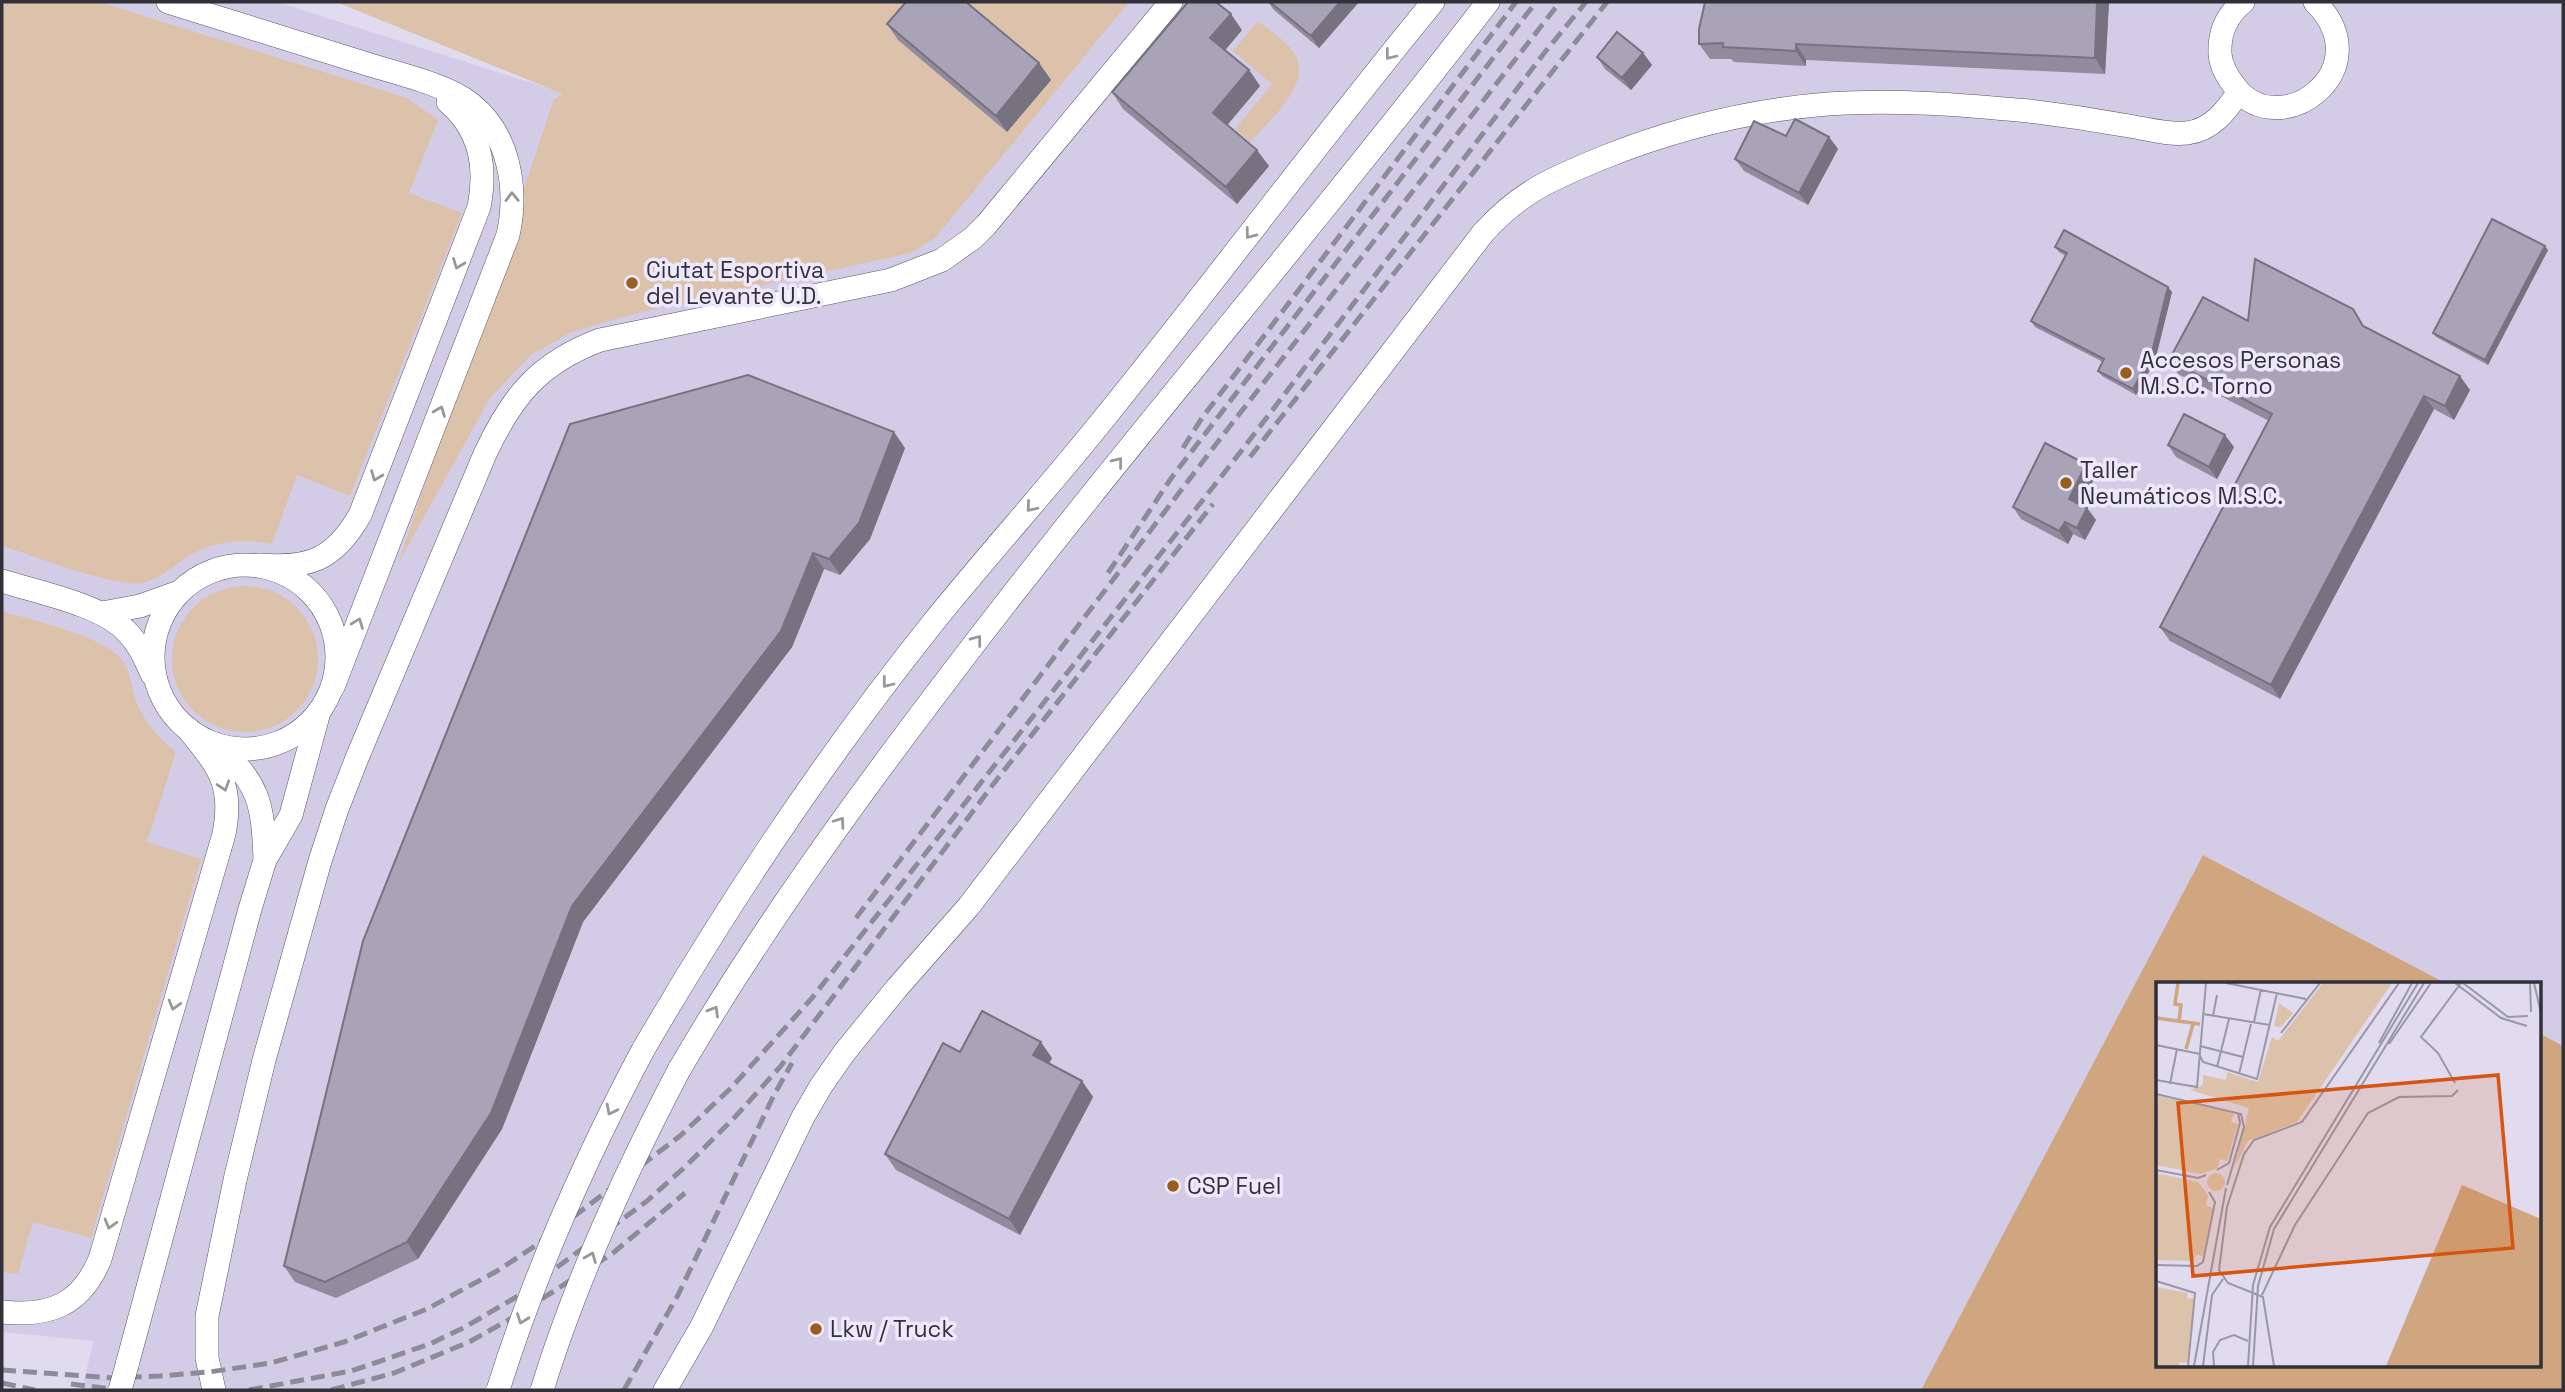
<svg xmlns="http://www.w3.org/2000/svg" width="2565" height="1392" font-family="'Space Grotesk',sans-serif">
<rect width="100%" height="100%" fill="#e0dbef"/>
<path fill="#d3cce7" d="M2,2h275l287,91 40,-91h1959v1044l-24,-13v-49h-92l-244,-129 -282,535h-1840l13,-49 -92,-9z"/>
<g fill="#dcc2aa">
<path d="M2,2h97l308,96 31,22 -29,73 53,20 -112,283 -53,-21 -25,69c-31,-6 -61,-3 -88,15 -13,9 -26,21 -42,24 -28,5 -110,-28 -140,-37z"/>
<path d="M336,2h793l-194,236 -24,15 -278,61 -63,19 -39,22 -41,43 -92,166 156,-465 9,-5z"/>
<path d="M1258,21c12,10 29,20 37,33 18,30 -27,68 -45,88l-15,-13 37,-45 -39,-33z"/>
<circle cx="245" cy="659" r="73"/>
<path d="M2,611c32,10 100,24 120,49 9,12 9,28 14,41 8,22 23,37 40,51l-29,90 54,17 -110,379 -58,-16 -15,52 -16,-2z"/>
</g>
<path fill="#cfa680" d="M2203,855l244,129h-290v382h382v-333l24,13v344h-642z"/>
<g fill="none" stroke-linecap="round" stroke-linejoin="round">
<defs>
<g id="street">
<path d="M168,2c66,20 132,41 199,62 29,9 81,21 104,40 39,31 47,86 37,131l-175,452"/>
<path d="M2243,2c-16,13 -24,31 -23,52 1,13 8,24 16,34 45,56 146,-19 79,-86"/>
<path d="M259,565c50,4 75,-5 101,-50l119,-308c8,-40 1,-78 -31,-105"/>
<circle cx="245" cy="657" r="92"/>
<path d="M2,581c35,11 101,24 125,51 12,12 18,27 25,42"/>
<path d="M102,613l38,-7 39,-14"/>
<path d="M215,744c44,39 48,58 50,116"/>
<path d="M643,1050c86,-148 182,-292 289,-426 58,-72 120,-140 178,-213 109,-135 213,-275 323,-409"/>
<path d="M679,1070c80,-137 171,-263 267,-389 175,-231 365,-449 542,-679"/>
<path d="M2,1312c48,5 79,-7 98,-53l124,-425c10,-50 -6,-68 -36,-105"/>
<path d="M127,1365l123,-456 15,-49 26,-45 28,-103"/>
<path d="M214,1390l-7,-32v-42l28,-136 29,-120 56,-199 17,-52 20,-51 128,-304c27,-58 54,-91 115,-114l291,-60 51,-20 31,-22 13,-13 185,-223"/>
<path d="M665,1390l37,-64 101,-209 18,-31 23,-33 52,-64 73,-83 514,-673c37,-41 68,-54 119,-75 72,-29 148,-48 226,-54 66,-5 135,1 201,7 34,4 67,9 100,15 19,3 39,9 58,7 25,-3 39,-22 52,-41"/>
</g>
</defs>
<use href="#street" stroke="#595465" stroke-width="24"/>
<use href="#street" stroke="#fff" stroke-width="23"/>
<g stroke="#8e8b99" stroke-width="5" stroke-dasharray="14 7" stroke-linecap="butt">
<path d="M1183,448l19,-30 314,-416"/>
<path d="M1250,457l357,-455"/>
<path d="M1108,573l64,-96 364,-475"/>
<path d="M856,918l367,-483 337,-433"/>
<path d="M2,1370l110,8 48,-2 49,-4 62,-9 73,-21 83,-33 70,-38 35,-23 148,-112 51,-48 81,-90 430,-548 303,-398 41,-50"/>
<path d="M2,1383l33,7"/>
<path d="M71,1384l48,6"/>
<path d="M249,1390l102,-19 79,-27 35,-17 53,-31 129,-95 39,-35 49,-49 45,-50 218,-289 215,-274"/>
<path d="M331,1390l63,-17 75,-31 43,-24 101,-65 72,-60"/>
<path d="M624,1390l54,-95 96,-200 18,-32"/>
</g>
<defs>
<g id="street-bridge">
<path d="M120,1390l7,-25"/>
<path d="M498,1390c37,-118 87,-231 145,-340"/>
<path d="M542,1390c34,-111 83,-217 137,-320"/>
</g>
</defs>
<use href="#street-bridge" stroke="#595465" stroke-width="24" stroke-linecap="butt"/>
<use href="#street-bridge" stroke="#fff" stroke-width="23"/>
</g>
<g fill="#908c9d">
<path d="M1268,2h91l-40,46 -45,-38z"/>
<path d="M2109,2l-4,72 -299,-14v6l-72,-4 -3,-3h-21l-11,-15z"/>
<path d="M887,24l152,39 12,17 -44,52 -109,-92z"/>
<path d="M1242,30l-17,20 24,20 11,16 -33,39 42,41 -32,38 -114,-95 -11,-17z"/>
<path d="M1643,53l9,12 -21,25 -26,-21 -8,-12z"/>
<path d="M1786,136l43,1 9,12 -30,56 -64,-34 -9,-12z"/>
<path d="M2055,247l117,45 -17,69 -19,34 -34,-19 -4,-5 5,-9 -68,-35 -4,-6 35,-65 -7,-4z"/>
<path d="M2548,250l-60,115 -52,-28 -3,-4z"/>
<path d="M2365,327l105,63 -16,30 -20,-11 -154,290 -110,-58 -10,-14 109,-206 -91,-47 -9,-14z"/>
<path d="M2168,445l66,2 -17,32 -41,-22z"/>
<path d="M905,448l-35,91 -30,36 -16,-6 -32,78 -209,275 -81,207 -84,130 -82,39 -41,-16 -11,-16 79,-325z"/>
<path d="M2095,477l-14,28 6,3 9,12 -11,20 -12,-6 -5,10 -47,-25 -8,-12z"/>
<path d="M960,1052l92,6 -3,5 33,18 11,16 -73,138 -124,-65 -11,-16z"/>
</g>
<g fill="#76727f">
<path d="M1340,2h19l-40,46 -8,-12z"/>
<path d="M2097,2h12l-4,72 -10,-16z"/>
<path d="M1231,14l11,16 -20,24 -12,-16z"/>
<path d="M1796,44l10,16v6l-10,-15z"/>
<path d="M1643,53l9,12 -21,25 -9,-12z"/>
<path d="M1039,63l12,17 -44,52 -11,-16z"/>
<path d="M1249,70l11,16 -36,43 -11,-16z"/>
<path d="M1829,137l9,12 -30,56 -9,-12z"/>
<path d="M1257,150l12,16 -32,38 -11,-17z"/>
<path d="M2545,246l3,4 -60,115 -3,-5z"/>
<path d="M2168,287l4,5 -17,69 -19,34 -3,-6z"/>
<path d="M2460,376l10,14 -16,30 -9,-14z"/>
<path d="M2424,396l10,13 -154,290 -9,-14z"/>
<path d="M894,432l11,16 -35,91 -30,36 -11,-16z"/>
<path d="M2225,435l9,12 -17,32 -8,-12z"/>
<path d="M2086,464l9,13 -17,34 -9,-12z"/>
<path d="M2087,508l9,12 -11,20 -8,-12z"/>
<path d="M2065,522l8,12 -5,10 -9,-13z"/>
<path d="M813,553l11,16 -32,78 -209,275 -81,207 -84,130 -11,-17 165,-336z"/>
<path d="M1041,1042l11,16 -7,14 -12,-17z"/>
<path d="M1082,1081l11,16 -73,138 -11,-16z"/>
</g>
<g fill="#a8a3b6" stroke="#76727f" stroke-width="2">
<path d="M906,2h60l73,61 -43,53 -109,-92z"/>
<path d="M1188,2h28l15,12 -21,24 39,32 -36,43 44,37 -31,37 -114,-95z"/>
<path d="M1270,2h70l-29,34z"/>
<path d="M1705,2h392l-2,56 -299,-14v7l-73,-4v-4l-24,1v-15z"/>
<path d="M1617,32l26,21 -21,25 -25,-21z"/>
<path d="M1795,119l34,18 -30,56 -64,-34 19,-38 32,15z"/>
<path d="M2492,219l53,27 -60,114 -52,-27z"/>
<path d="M2064,230l104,57 -17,69 -18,33 -35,-18 6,-12 -73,-38 36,-68 -12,-6z"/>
<path d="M2255,259l98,50 10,17 97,50 -15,30 -21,-10 -153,289 -111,-58 112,-213 -103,-54 34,-63 45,24z"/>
<path d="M748,375l146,57 -35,91 -30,36 -16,-6 -32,78 -209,275 -81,207 -84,129 -82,40 -41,-16 79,-325 207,-517z"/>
<path d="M2184,414l41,21 -16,32 -41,-22z"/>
<path d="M2045,443l41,21 -17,35 18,9 -10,20 -12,-6 -6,9 -46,-24z"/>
<path d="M982,1011l59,31 -8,13 49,26 -73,138 -124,-65 58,-111 17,9z"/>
</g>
<defs><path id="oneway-chevron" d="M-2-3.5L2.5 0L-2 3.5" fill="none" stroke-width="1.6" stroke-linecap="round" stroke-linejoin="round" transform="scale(1.75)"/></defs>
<g stroke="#98989c">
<use href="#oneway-chevron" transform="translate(1390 55) rotate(128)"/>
<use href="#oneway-chevron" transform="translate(512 197) rotate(-91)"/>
<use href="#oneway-chevron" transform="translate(1250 234) rotate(127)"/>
<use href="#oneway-chevron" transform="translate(458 264) rotate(111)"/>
<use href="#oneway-chevron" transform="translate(440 411) rotate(-69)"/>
<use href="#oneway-chevron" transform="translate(1118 462) rotate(-51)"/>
<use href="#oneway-chevron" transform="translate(376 476) rotate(111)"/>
<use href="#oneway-chevron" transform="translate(1031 507) rotate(130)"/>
<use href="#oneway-chevron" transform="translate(358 623) rotate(-69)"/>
<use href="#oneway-chevron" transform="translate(977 640) rotate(-53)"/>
<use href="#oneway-chevron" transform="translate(887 683) rotate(128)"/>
<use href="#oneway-chevron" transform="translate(224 786) rotate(72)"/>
<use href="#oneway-chevron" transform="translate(840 822) rotate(-54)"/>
<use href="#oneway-chevron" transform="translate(174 1005) rotate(106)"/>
<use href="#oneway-chevron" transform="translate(714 1011) rotate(-59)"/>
<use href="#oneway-chevron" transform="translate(611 1110) rotate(117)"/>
<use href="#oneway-chevron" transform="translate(110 1224) rotate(106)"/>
<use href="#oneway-chevron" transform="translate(591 1257) rotate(-68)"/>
<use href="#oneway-chevron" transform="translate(522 1319) rotate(110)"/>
</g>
<g fill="#985e1d" stroke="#eee8fd" stroke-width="2.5">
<circle cx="632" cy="283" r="7"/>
<circle cx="2126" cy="373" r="7"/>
<circle cx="2066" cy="483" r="7"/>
<circle cx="1173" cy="1186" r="7"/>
<circle cx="816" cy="1329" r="7"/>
</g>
<g text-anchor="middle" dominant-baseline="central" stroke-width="7" stroke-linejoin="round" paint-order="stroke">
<g font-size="23" fill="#323038" stroke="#eee8fd" text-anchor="start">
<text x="646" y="270">Ciutat Esportiva<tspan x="646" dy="26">del Levante U.D.</tspan></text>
<text x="2140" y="360">Accesos Personas<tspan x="2140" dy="26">M.S.C. Torno</tspan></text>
<text x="2080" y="470">Taller<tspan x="2080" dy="26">Neumáticos M.S.C.</tspan></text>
<text x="1187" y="1186">CSP Fuel</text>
<text x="830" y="1329">Lkw / Truck</text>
</g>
</g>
<g transform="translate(2156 982)">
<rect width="385" height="385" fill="#e0dbef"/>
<path d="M167,1h69l-95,139 -49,19 -14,28 15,-61 -59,-18 13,-5v-10l23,5 1,-8 31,10 14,-45 6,4zM123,21l14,10 -12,14 -7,-1zM2,114l76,17 -3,9 7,2 -11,37 -7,-2 -2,9 -18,6 -44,-9zM51 200a9 9 0 1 1 18 0a9 9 0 1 1-18 0ZM0,191l42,9 10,13 -2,11 7,2 -10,48 -7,-1 -2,6 -38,-1zM0,305l32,6 -1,5 8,1 -8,64 -7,-1 -1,4h-23z" fill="#dcc2aa"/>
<path d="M306,203l79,34v147h-155z" fill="#cfa680"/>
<path fill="none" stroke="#cfa680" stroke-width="3.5" d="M22,1l-3,21 6,1 -2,16M0,36l44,6M30,67l7,-25"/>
<path fill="none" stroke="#9a97a6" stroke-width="2" d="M70,1l80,16M299,1l46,35 26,8M307,1l45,34 20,-1M374,1l1,29M378,1l7,30M47,32l67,11M57,34l4,-21M98,40l7,-33M125,51l39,-50M223,61l33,-60M233,62l42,-61M0,63l44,9M44,64l43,11M44,74l3,6 54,17 20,-86M61,85l12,-48M83,92l12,-50M0,98l41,7 9,-104M299,101l-17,-30 -17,-16 40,-54M14,102l7,-35M0,112l85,20 3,13 -17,58M0,188l42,8 8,-3M61,188l12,-7 11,-40 -2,-10M0,283l41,1 6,-4 12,-60 -6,-10M0,299l39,12 -7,73M106,313l33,-70 73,-112 31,-16 53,-1 6,-6M38,384l32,-178M47,384l9,-71 11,-16M58,384l-1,-14 7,-12 14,-5 14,6M92,384l5,-81 17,-58 148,-244M97,384l5,-80 16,-57 150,-246M118,384l-11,-69 -35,-14 -9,-13 8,-63 17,-53 10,-14 48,-18 97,-139"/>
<path fill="#d65510" fill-opacity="0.15" stroke="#d65510" stroke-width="3.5" d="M342,93l15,173 -320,28 -15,-173z"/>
<rect width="385" height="385" fill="none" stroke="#323038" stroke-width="3.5"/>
</g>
<rect width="2565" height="1392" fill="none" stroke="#323038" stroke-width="7"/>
</svg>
